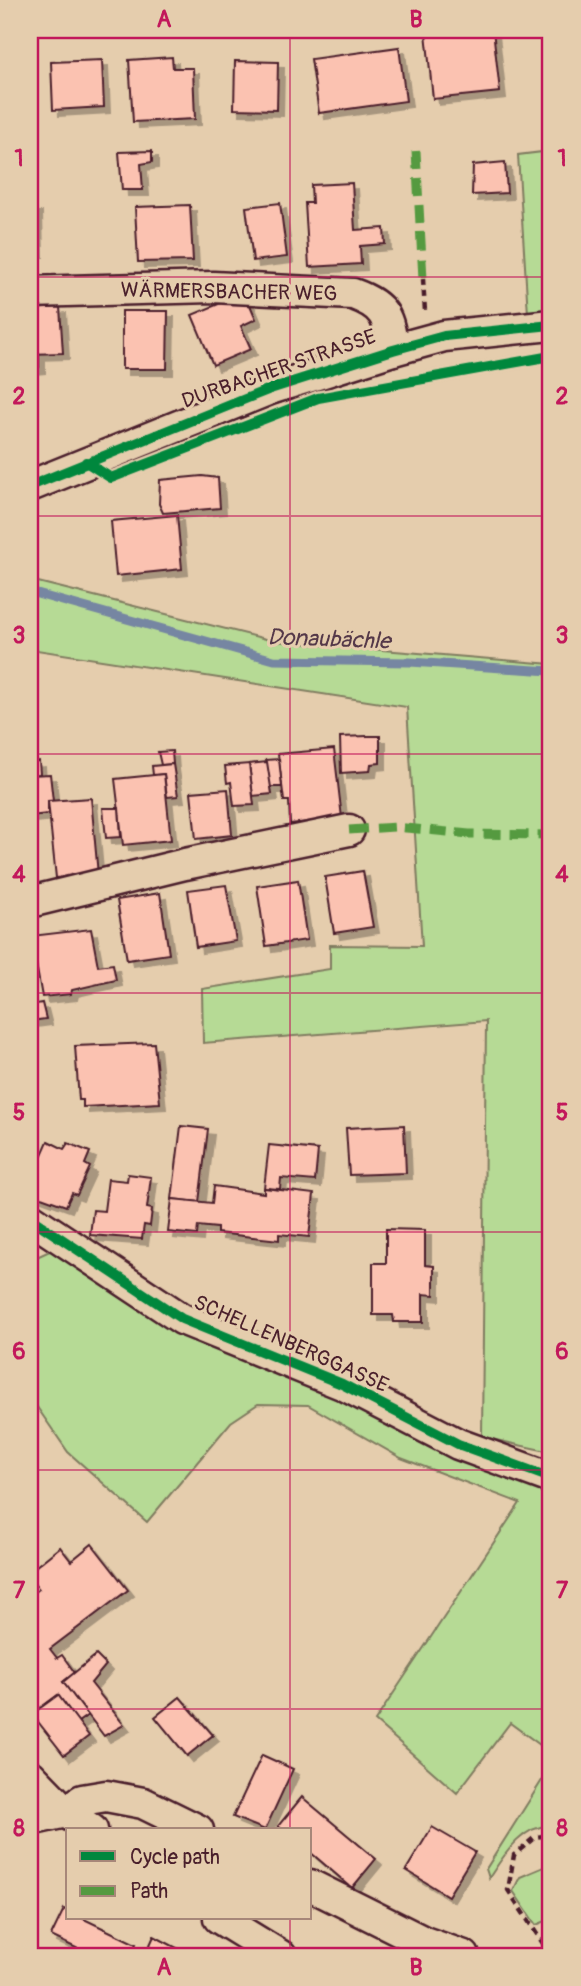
<svg xmlns="http://www.w3.org/2000/svg" width="581" height="1986" font-family="Pangolin,sans-serif">
<defs>
<filter id="shadow"><feDropShadow dx="6" dy="6" stdDeviation="0" flood-color="#0004"/></filter>
</defs>
<rect width="100%" height="100%" fill="#e5cdad"/>
<filter id="ink" filterUnits="userSpaceOnUse"><feTurbulence type="fractalNoise" baseFrequency=".0143" numOctaves="2"/><feDisplacementMap in="SourceGraphic" scale="14" xChannelSelector="R" yChannelSelector="G"/><feConvolveMatrix kernelMatrix="1 2 1 2 8 2 1 2 1" color-interpolation-filters="sRGB"/></filter>
<g filter="url(#ink)">
<g fill="#b6da95" stroke="#807c60" stroke-width="2">
<path d="M551,151v160l-23,3 -10,-159z"/>
<path d="M30,580l244,61 277,23v788l-69,-15 4,-416 -283,22 -1,-54 128,-20v-24l92,1 -15,-239 -377,-58z"/>
<path d="M54,1249l497,239v265l-41,-30 -53,70 -82,-72 145,-218 -119,-45 -93,-53 -50,-1 -27,18 -84,100 -79,-70 -38,-55v-137z"/>
<path d="M551,1766v60c-29,-2 -48,31 -62,52l-3,-9z"/>
<path d="M551,1864v55l-15,6 -23,-34 7,-14z"/>
</g>
<g fill="none" stroke-linecap="round" stroke-linejoin="round">
<path stroke="#7686a2" stroke-width="9" d="M30,592l244,68 136,2 141,9"/>
</g>
<g fill="#fbc2b1" stroke="#4a1f2b" stroke-width="2" filter="url(#shadow)">
<path d="M460,30h33l7,62 -67,7 -7,-66z"/>
<path d="M399,47l7,54 -87,12 -8,-54z"/>
<path d="M172,57l1,11h20l2,51 -62,3 -4,-62z"/>
<path d="M102,60l2,47 -51,3 -2,-48z"/>
<path d="M235,61l43,1 -1,48 -43,-1z"/>
<path d="M152,151v11l-11,2 2,26h-21l-3,-38z"/>
<path d="M505,162l2,31 -35,2 1,-30z"/>
<path d="M352,183l3,47 29,-2 1,16 -25,2 1,18 -52,3 -4,-64h7l-1,-18z"/>
<path d="M280,203l7,54 -34,4 -7,-54z"/>
<path d="M190,205l3,56 -55,1 -3,-55z"/>
<path d="M30,206h6l1,45h-7z"/>
<path d="M245,293l11,26 -15,7 10,23 -38,16 -21,-50z"/>
<path d="M60,307l3,46 -33,1v-45z"/>
<path d="M122,311h46l-1,58h-45z"/>
<path d="M39,353v14l-9,1v-14z"/>
<path d="M202,476l16,2 2,30 -57,5 -4,-9 1,-24z"/>
<path d="M177,515l5,54 -66,7 -5,-55z"/>
<path d="M368,736h12v27l-9,1 -1,7 -29,2 -1,-36z"/>
<path d="M334,749l8,69 -52,6 -1,-23h-5l-6,-47z"/>
<path d="M172,751l1,13 -12,1 -3,-13z"/>
<path d="M279,759l3,28h-12l-4,-27z"/>
<path d="M39,761l1,13 -10,1v-13z"/>
<path d="M267,762l5,32 -19,2 -4,-32z"/>
<path d="M173,764l5,32 -11,1 -3,-23 -11,1 -1,-9z"/>
<path d="M249,764l5,41 -20,1 -3,-24 -4,1 -2,-17z"/>
<path d="M50,774l3,27h-5v13l-18,2v-41z"/>
<path d="M164,774l7,66 -48,5 -8,-66z"/>
<path d="M228,789l4,46 -36,4 -5,-47z"/>
<path d="M91,798l7,77 -42,3 -8,-77z"/>
<path d="M103,808h16l2,29 -15,1z"/>
<path d="M363,871l10,56 -39,6 -9,-56z"/>
<path d="M298,880l9,60 -41,6 -9,-60z"/>
<path d="M226,885l10,56 -40,6 -8,-57z"/>
<path d="M160,893l9,61 -42,6 -10,-60z"/>
<path d="M91,929l7,37 15,-2 3,16 -44,10 -1,4 -29,3 -11,-61z"/>
<path d="M42,1003l4,16 -16,2v-16z"/>
<path d="M154,1043l6,60 -77,4v-7h-4l-4,-54z"/>
<path d="M404,1125l2,48 -57,2 -3,-47z"/>
<path d="M181,1126l27,3 -9,73 -27,-3z"/>
<path d="M48,1141l16,8 4,-6 22,9 -5,12 5,3 -13,28 -5,-2 -6,13 -36,-13v-30l7,3z"/>
<path d="M269,1145l49,5 -3,31 -34,-3 -1,11 -16,-1z"/>
<path d="M128,1174l23,3 -4,31 5,1 -2,17 -6,-1 -2,14 -52,-4 3,-25 11,1 4,-32 19,2z"/>
<path d="M214,1186l50,7v-5l50,6 -5,43 -30,-3v6l-62,-7v-5l-19,-2 -1,9 -29,-3 4,-33 40,4z"/>
<path d="M386,1229l39,1v35l9,1v29l-11,-1v28h-29l-1,-7h-20v-52h13z"/>
<path d="M92,1544l36,46 -78,59 7,9 5,-3 13,18 -12,9 25,33 -10,7 -20,-27 -28,21v-120l9,-7 -9,-12v-6l30,-24 11,14z"/>
<path d="M96,1655l10,10 -15,18 33,42 -20,11 -41,-54z"/>
<path d="M58,1695l31,41 -25,19 -32,-41z"/>
<path d="M180,1697l33,38 -26,21 -32,-39z"/>
<path d="M262,1755l31,14 -28,61 -32,-13z"/>
<path d="M302,1797l74,62 -24,29 -42,-36v-22h-27l-5,-4z"/>
<path d="M432,1827l43,25 -27,44 -42,-26z"/>
<path d="M64,1909l4,2v7h14l54,26 -6,12h-37l-42,-20z"/>
<path d="M154,1936l38,20h-47z"/>
</g>
<g fill="none" stroke-linecap="round" stroke-linejoin="round">
<defs>
<g id="minor">
<path d="M30,292l183,-5 140,7c33,12 35,23 40,56"/>
<path d="M30,486l240,-97 123,-39 51,-14 107,-11"/>
<path d="M30,902l155,-38 164,-34"/>
<path d="M30,1218l152,101 160,65 116,60 93,34"/>
<path d="M30,1775l36,37 26,18"/>
<path d="M30,1820l36,-8 16,-12 24,-4 37,7 55,27"/>
<path d="M310,1885l114,57 40,14"/>
<path d="M219,1918l62,38"/>
</g>
</defs>
<use href="#minor" stroke="#4a1f2b" stroke-width="35"/>
<g stroke="#4a1f2b" stroke-width="4.5" stroke-dasharray="7 5" stroke-linecap="butt">
<path d="M423,279l2,33"/>
<path d="M544,1945l-36,-55 6,-35 21,-18 16,-2"/>
</g>
<use href="#minor" stroke="#e5cdad" stroke-width="30"/>
<g stroke="#559a41" stroke-width="9" stroke-dasharray="18 9" stroke-linecap="butt">
<path d="M416,151l7,128"/>
<path d="M349,830l47,-3 73,7 82,1"/>
</g>
<defs>
<g id="cycleway">
<path d="M86,462l25,16 207,-80 233,-42"/>
<path d="M30,486l240,-97 123,-39 51,-14 107,-11"/>
<path d="M30,1218l152,101 160,65 116,60 93,34"/>
</g>
</defs>
<use href="#cycleway" stroke="#e5cdad" stroke-width="15"/>
<use href="#cycleway" stroke="#00873e" stroke-width="10"/>
</g>
</g>
<path fill="none" stroke="#c2185b" stroke-width="2" stroke-opacity="0.55" d="M290,30v1800M30,277h521M30,516h521M30,754h521M30,993h521M30,1232h521M30,1470h521M30,1709h521M290,1918v38"/>
<g text-anchor="middle" dominant-baseline="central" stroke-width="6" stroke-linejoin="round" paint-order="stroke">
<g font-size="21" fill="#4a1f2b" stroke="#e5cdad">
<text transform="translate(229 292) rotate(1)">WÄRMERSBACHER WEG</text>
<text transform="translate(279 369) rotate(-19)">DURBACHER STRASSE</text>
<text transform="translate(291 1344) rotate(24)">SCHELLENBERGGASSE</text>
</g>
<g font-size="23" font-style="italic" fill="#553949" stroke="#e5cdad">
<text transform="translate(329 639) rotate(2)">Donaubächle</text>
</g>
</g>
<rect width="581" height="1986" fill="none" stroke="#e5cdad" stroke-width="77"/>
<rect x="66" y="1828" width="245" height="91" fill="#e5cdad" stroke="#a78779" stroke-width="2"/>
<rect x="80" y="1851" width="35" height="10" fill="#00873e" stroke="#a78779" stroke-width="2"/>
<text x="130" y="1864" font-size="21" fill="#4a1f2b">Cycle path</text>
<rect x="80" y="1886" width="35" height="10" fill="#559a41" stroke="#a78779" stroke-width="2"/>
<text x="130" y="1898" font-size="21" fill="#4a1f2b">Path</text>
<rect x="38" y="38" width="504" height="1910" fill="none" stroke="#c2185b" stroke-width="2.5"/>
<g font-size="23" text-anchor="middle" font-weight="bold" fill="#c2185b">
<text x="164" y="27">A</text>
<text x="416" y="27">B</text>
<text x="19" y="166">1</text>
<text x="562" y="166">1</text>
<text x="19" y="404">2</text>
<text x="562" y="404">2</text>
<text x="19" y="643">3</text>
<text x="562" y="643">3</text>
<text x="19" y="882">4</text>
<text x="562" y="882">4</text>
<text x="19" y="1120">5</text>
<text x="562" y="1120">5</text>
<text x="19" y="1359">6</text>
<text x="562" y="1359">6</text>
<text x="19" y="1598">7</text>
<text x="562" y="1598">7</text>
<text x="19" y="1836">8</text>
<text x="562" y="1836">8</text>
<text x="164" y="1975">A</text>
<text x="416" y="1975">B</text>
</g>
</svg>
